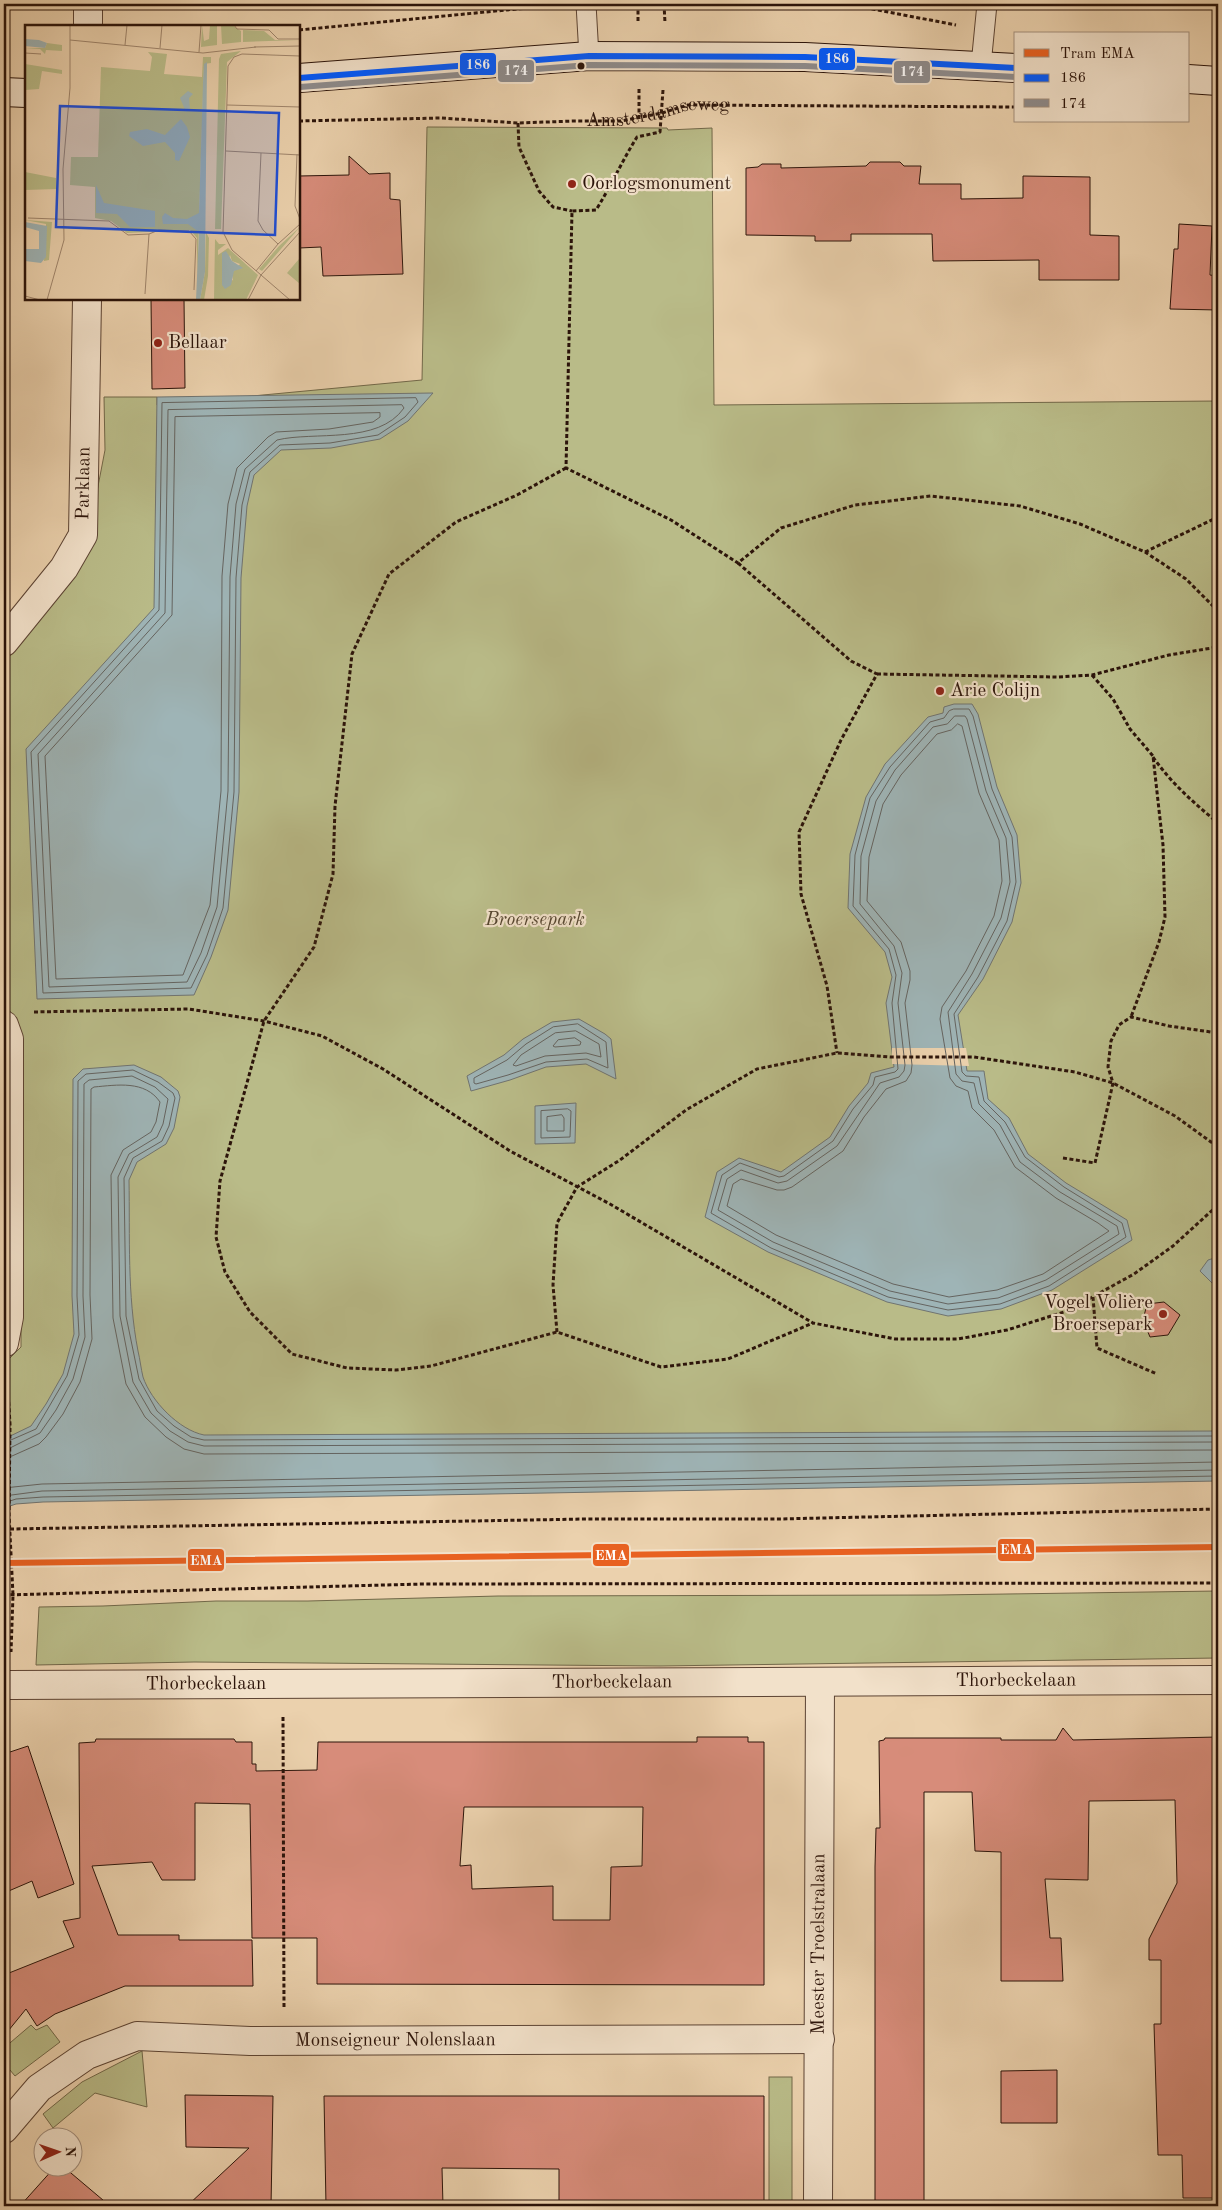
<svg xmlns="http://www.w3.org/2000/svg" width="1222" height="2210" font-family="'Old Standard TT',serif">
<rect width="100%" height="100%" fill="#ebd1ad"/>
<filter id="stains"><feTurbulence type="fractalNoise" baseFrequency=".004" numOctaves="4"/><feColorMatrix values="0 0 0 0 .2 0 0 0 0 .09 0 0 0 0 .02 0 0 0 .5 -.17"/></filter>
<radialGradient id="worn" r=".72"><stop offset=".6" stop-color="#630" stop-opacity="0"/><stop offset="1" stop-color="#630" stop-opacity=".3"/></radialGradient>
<g fill="#b9bb88" stroke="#726849">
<path d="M427,127l240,1 1,2 44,-2 2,277 504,-4v1044l-1214,-4v-77l17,-17v-310l-17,-39v-339l80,-100 21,-109 -1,-53h53v8l265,-25z"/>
<path d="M1218,1591v67l-558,8 -466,-4 -158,3 3,-58 64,-1 113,-5h92l190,-5 440,-1z"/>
<path d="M31,2025l5,5 11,-5 13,17 -45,34 -11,-13v-15z"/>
<path d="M142,2051l5,56 -52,-14 -42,35 -10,-14 39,-32z"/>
<rect x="769" y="2077" width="23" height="129"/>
</g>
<g fill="#9eb4b6" stroke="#707471">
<path d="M433,393l-25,28 -28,18 -49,9 -50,2 -27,25 -7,31 -6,72 -2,214 -11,118 -17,47 -17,38 -157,4 -11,-250 128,-141 3,-211z"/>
<path d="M954,704h18l6,10 19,73 20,48 4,48 -9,39 -29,57 -25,36 9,56h17l4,28 21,19 19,36 38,29 61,37 5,20 -80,50 -51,19 -53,7 -61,-14 -119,-50 -63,-35 12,-45 22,-14 42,14 49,-35 19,-31 19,-23 3,-10 23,-6 -8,-64 6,-26 -7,-25 -37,-44 2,-54 16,-57 19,-33 43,-47 15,-4 1,-6z"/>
<path d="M579,1019l26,15 6,5 5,40 -30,-15 -40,3 -36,13 -39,11 -4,-15 37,-21 19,-16 29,-17z"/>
<path d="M134,1065l27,12 17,14 2,6 -6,31 -8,16 -29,18 -8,18c1,57 -2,114 9,171 2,8 3,18 5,26 8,24 36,53 61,58l1014,-4v50l-1175,21 -27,2 -12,4v-69l27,-13 15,-22 17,-30 11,-40 -2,-38 1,-217 10,-10z"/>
<path d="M576,1103l-1,40 -40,1v-38z"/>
<path d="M1218,1257v32l-18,-18 8,-11z"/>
</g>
<path fill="#ebd1ad" d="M892,1048h74l3,18 -77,-2z"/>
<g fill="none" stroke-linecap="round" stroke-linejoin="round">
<g stroke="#656460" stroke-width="1">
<path d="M416,398l2,4 -13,15 -27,18 -48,8 -50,2 -30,27 -8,33 -6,73 -2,214 -11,116 -16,47 -16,33 -148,5 -12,-241 128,-142 3,-207z"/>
<path d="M402,405l2,3c-26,37 -90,23 -127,32l-32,29 -9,35 -6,73 -2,214 -11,116 -16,46 -14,29 -138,5 -11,-233 127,-141 3,-203z"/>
<path d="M380,413v4l-7,5 -44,7 -53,3 -8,5 -31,31 -9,36 -6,72 -1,215 -11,114 -27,70 -127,4 -11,-223 127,-141 3,-198z"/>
<path d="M954,709h15l4,7 19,73 20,48 4,45 -9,39 -29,56 -24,37 8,58 4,4 13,1 5,24 21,21 20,35 39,30 58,36 4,14 -77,49 -49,18 -52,6 -60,-13 -117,-49 -60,-35 11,-38 18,-12 39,14 5,-1 49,-35 20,-32 20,-24 2,-8 20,-5 3,-3 -6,-66 4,-28 -7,-26 -36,-43 2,-51 15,-57 20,-31 40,-45 14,-4 5,-7z"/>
<path d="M955,716h10l2,3 19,72 20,47 4,44 -9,36 -29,56 -24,38 8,62 6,7 12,2 5,21 21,21 20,37 40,30 57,34 2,8 -73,46 -48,18 -50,6 -58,-13 -117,-49 -55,-32 9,-31 14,-9 37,13 9,-2 50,-35 43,-63 19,-6 5,-6 1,-6 -7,-62 4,-30 -8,-27 -34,-42 1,-48 15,-55 19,-31 38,-43 14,-3z"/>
<path d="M958,724l4,2 17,67 20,47 3,41 -8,35 -28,55 -24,36 -2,12 10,59 6,8 12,5 4,17 22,22 21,37 41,31 42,25 11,8 -66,43 -46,16 -48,7 -56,-13 -117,-49 -49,-29 6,-22 8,-5 36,11h7l8,-3 51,-36 21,-34 22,-28 20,-8 5,-8 1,-8 -7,-62 5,-23v-9l-9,-29 -34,-41 2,-44 14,-53 18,-29 36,-41 14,-4z"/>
<path d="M578,1024l28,18 2,26 -21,-9 -41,3 -38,13 -32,9 -2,-1v-5l33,-18 19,-16 27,-17z"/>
<path d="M576,1031l23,13 2,13 -15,-4 -41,3 -29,10 -3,-1 8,-10 34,-22z"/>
<path d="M575,1038l6,4 -1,3 -25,2 -2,-1 5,-6z"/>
<path d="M568,1109l3,2 -1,26 -29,1v-27z"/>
<path d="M562,1115l2,3v13h-17v-14z"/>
<path d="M4,1443l32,-14 31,-53 12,-41 -2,-39 1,-215 8,-7 47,-4 25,12 15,11 2,5 -6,28 -7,15 -29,17 -9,20 2,138 13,63 18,32 17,15 17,11 13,3 1014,-4"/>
<path d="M4,1449l6,-1 30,-15 16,-23 17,-31 12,-42 -2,-41 1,-212 5,-4 43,-4 23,11 13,12 -5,25 -6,13 -28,17 -11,23 2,139 13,66 18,31 19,18 18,11 16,4 1014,-4"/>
<path d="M4,1457l8,-1 27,-12 7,-7 17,-23 17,-32 12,-43 -2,-44 1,-206 3,-2c23,-2 51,-7 66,15l-4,20 -5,10 -28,18 -12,25 2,143 13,66 19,33 21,20 18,12 20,5 1014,-4"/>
<path d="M4,1488l38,-4 1176,-22"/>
<path d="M4,1496l38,-5 1176,-21"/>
<path d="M4,1503l12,-4 27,-2 1175,-21"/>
</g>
</g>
<g fill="#d78c7a" stroke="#2c140a" fill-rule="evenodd">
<path d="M349,156l20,18 21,-1v26l10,1 3,74 -80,2 -2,-29 -22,1v-72l50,-1z"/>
<path d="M870,162h30l4,4h17l-2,18h42v15l62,-1v-22l67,1v58l29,1v44h-80v-20l-106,1 -1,-27h-81v7h-36v-5l-69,-1v-67l12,-1 4,-3h19v4l85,-2z"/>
<path d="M1179,224l33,2 -2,49 8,1v34l-48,-1 4,-60h4z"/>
<path d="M151,299h33l1,89 -33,1z"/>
<path d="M1164,1302l16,13 -12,20 -18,2 -7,-17 4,-16z"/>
<path d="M1063,1728l10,12 145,-3v461h-35l-1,-43h-24l-4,-131h7v-64h-12v-21l28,-56 -2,-83 -86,1 -1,79 -43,-1 5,59h11l2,43h-62v-129l-26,-1 -3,-59h-48v414h-49v-339l1,-39h4l-1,-87 5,-1 1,-2h116v2h55z"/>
<path d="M697,1737h51v5h16v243l-447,-1v-46h-65l-2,-134 -55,-1v77h-33l-10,-18 -60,4 26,69h61v5h73l1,46h-128l-70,28 -18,12 -11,-17 -22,27v-61l70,-28 -11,-26 17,-3 -1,-175 16,-1 1,-3h138l2,3h16v22h4v7l61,-1 1,-28h379zM464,1807h179l-1,59 -31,1 -1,53h-57v-34l-81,3 -1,-24 -11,1z"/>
<path d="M28,1746l46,138 -36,14 -6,-17 -28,12v-139z"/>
<path d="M1057,2070v53h-56v-52z"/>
<path d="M185,2095l88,1 -2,110h-84l62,-58 -63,-1z"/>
<path d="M324,2096h440v110h-205v-37l-117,-1 1,38h-117z"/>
<path d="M54,2168h11l45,38h-90z"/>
</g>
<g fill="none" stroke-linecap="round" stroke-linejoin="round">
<defs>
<g id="lane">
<path d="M586,4l3,52"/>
<path d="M981,65l6,-61"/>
</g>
<g id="street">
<path d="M88,4v22"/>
<path id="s2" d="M4,642l60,-74 19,-33 4,-236"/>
<path d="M4,1025l5,14v278l-5,26"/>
<path id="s3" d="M4,1686l5,-1 1209,-5"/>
<path id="s4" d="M4,2129l35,-41 48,-33 50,-19 113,5 570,-2"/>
<path id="s5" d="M818,2206l2,-524"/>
</g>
<g id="secondary">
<path d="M299,78l290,-22 216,1 211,11"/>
<path d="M1188,79l30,2"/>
<path d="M4,92l22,1"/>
</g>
</defs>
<use href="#lane" stroke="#5c4333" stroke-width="21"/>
<use href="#street" stroke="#5c4333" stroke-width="30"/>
<use href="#secondary" stroke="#2c140a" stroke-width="30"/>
<g stroke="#2c140a" stroke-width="3" stroke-dasharray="4 2.5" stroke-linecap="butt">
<path d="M638,4v19"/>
<path d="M664,4l1,19"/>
<path d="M846,4l110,21"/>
<path d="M299,30l259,-25"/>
<path d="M639,89v28"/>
<path d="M663,90l-3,42 -23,5c-15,24 -26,49 -41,73l-24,1 -6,257 105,52 67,43 43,-35 74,-23 76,-9 89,10 60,18 65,28 41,27 32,32"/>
<path id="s1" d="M299,121l142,-3 77,5 57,-2h46l41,-8 26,-8 328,2"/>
<path d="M518,123l1,24 20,44 14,16 19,4"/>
<path d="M566,468l-49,27 -61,27 -67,52 -37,80 -17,152 -2,68 -19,73 -50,74 -44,160 -4,56 9,35 25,40 42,42 55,14 49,2 35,-4 126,-34 104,35 67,-8 85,-36"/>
<path d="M1145,552l73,-35"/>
<path d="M738,563l113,98 26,13 -36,66 -42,92 2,62 26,92 10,67"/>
<path d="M877,674l180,3 35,-2 77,-20 49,-8"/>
<path d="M1092,675l21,24 17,30 23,27 6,54 4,35 2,72 -6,25 -28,75"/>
<path d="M1153,757c18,26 41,46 65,66"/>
<path d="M34,1012l155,-3 75,12 58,15 61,33 127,82 100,53 203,119 82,16h63l49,-9 60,-19 67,-37 39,-28 45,-41"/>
<path d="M1063,1158l32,5 18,-80 -5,-16 3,-26 8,-16 12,-8 38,9 49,7"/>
<path d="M1093,1297l4,51 60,26"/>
<path d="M557,1332l-4,-47 4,-62 20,-36 43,-27 66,-50 71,-41 80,-16 53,4h84l101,15 38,11 62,33 43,31"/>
<path d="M7,1376l3,48 -1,90 4,81 -2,57"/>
<path d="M10,1529l576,-10h193l439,-10"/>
<path d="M4,1552h7"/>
<path d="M4,1595l419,-11 795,-1"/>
<path d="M283,1717l1,291"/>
</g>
<use href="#lane" stroke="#f2e1ca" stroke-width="19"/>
<use href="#street" stroke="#f2e1ca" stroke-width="28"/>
<use href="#secondary" stroke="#f2e1ca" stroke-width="28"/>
<defs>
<path id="bus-1" d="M299,78l290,-22 216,1 211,11"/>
<path id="bus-2" d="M300,87l289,-22 216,1 211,11"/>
</defs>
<use href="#bus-1" stroke="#f2e1ca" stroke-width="10"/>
<use href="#bus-2" stroke="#f2e1ca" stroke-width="10"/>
<use href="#bus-1" stroke="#0059ff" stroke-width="6"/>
<use href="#bus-2" stroke="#8e8c8d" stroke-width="6"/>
<defs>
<path id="tram-1" d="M4,1563l1214,-16"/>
</defs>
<use href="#tram-1" stroke="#f2e1ca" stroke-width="10"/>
<use href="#tram-1" stroke="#e86121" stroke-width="6"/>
</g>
<circle fill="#2c140a" stroke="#f2e1ca" stroke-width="2" cx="581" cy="66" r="4.5"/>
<g fill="#8f2418" stroke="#f2e1ca" stroke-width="2">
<circle cx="572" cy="184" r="5"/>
<circle cx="158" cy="343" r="5"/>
<circle cx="940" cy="691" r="5"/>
<circle cx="1163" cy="1314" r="5"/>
</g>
<g text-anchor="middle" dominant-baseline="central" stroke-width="4.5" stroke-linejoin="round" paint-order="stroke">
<g font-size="19" fill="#2c140a" stroke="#f2e1ca">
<text stroke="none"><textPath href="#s1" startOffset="360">Amsterdamseweg</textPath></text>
<text stroke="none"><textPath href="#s2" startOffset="185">Parklaan</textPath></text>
<text stroke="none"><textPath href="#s3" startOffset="1012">Thorbeckelaan</textPath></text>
<text stroke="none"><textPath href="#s3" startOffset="608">Thorbeckelaan</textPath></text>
<text stroke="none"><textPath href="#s3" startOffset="202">Thorbeckelaan</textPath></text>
<text stroke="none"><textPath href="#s5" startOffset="262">Meester Troelstralaan</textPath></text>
<text stroke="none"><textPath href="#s4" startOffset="424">Monseigneur Nolenslaan</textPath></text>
</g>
<g font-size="19" fill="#2c140a" stroke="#f2e1ca" text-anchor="start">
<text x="582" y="184">Oorlogsmonument</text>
<text x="168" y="343">Bellaar</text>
<text x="950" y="691">Arie Colijn</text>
<text x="1153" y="1303" text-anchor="end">Vogel Volière<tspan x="1153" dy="22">Broersepark</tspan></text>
</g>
<g font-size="19" font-style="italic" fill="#564630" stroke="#f2e1ca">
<text x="535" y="920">Broersepark</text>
</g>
</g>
<g transform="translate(25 25)">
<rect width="275" height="275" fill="#ebd1ad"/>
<path d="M177,0l2,16 5,-2 1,-14h7v20l-16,2zM196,0h11l9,6v11l-19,2zM218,5l21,1 11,9h24l-56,2zM22,18l15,2v6l-16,-1 -1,4 -5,-5 -15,-1h20zM216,26l-14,11 -6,167h-6l4,-170 2,-5zM123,27l19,2 -3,20 38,3 1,-20h8v6l-7,1 -7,219v-45l-7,-8 -63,3 -16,-12 -16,-3v-31l-25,-2 1,-28h27l3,-90 49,4 2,-14zM0,39l37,6v4l-20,-3 -3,18 -14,1zM0,147l31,6 1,11 -32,1zM0,195l27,2 -3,38 -5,1 2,-37zM275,202l-38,44 -3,-2 20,-23zM181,207l3,6 -1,38 -4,24h-4l5,-28zM190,214l4,5h7l-8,6v5l10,-7 30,27 -12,25h-32zM205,230l2,6 8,3 -8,9 1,7 -11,5zM274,234l1,1v24l-13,-11z" fill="#b9bb88" fill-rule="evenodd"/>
<path d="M0,14l14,1 8,3 -2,5 -20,-2zM182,37l-2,210 -5,28h-4l3,-68 -11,-8h-25l-1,-7 3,-4 8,5 14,1 12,-6 4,-131 1,-18zM163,66l5,3 -4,4 1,11 -4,3 -6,-14zM156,94l6,8 3,10 -11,24 -4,-1v-7l-10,-11 -22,4 -14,-10 1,-4 17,-3 18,6zM71,160l8,18 51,8v16h-25l-13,-13 -21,-1zM0,197l22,4 -1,31 -5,6 -16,-2v-12h14v-18l-14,-4zM201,226l6,10 11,7 -9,3 -3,14 -6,4 -3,-4v-32z" fill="#9eb4b6"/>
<path fill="none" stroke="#9f856c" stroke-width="1" d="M209,0l3,4 32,1 9,9h22M45,15l133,13 53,-6M100,20l2,-20M229,22l46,-1M135,23l2,-23M174,27l2,-27M0,28l16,1M202,80l73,2M201,126l74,4M236,128l-3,68 5,9 15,14M272,129l-2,52 5,13M3,193l81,3 19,14 21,-1 10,-4 30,1 7,8 -2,51M231,246l22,-27 22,-20M120,269l4,-60M0,271l15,4M22,275l17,-60 -1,-71 7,-81v-63M223,275l13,-25 39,-43M265,275l-58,-50 -9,-18 5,-166 6,-9 8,-3 58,2"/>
<path fill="#1d4ed8" fill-opacity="0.15" stroke="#1d4ed8" stroke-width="2.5" d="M35,81l219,7 -4,122 -219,-8z"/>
<rect width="275" height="275" fill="none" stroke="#2c140a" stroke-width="2.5"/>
</g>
<g stroke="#f2e1ca" stroke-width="2">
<rect x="818" y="47" width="38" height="24" rx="5" fill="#0059ff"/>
<rect x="459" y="52" width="38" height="24" rx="5" fill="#0059ff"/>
<rect x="497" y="59" width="38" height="24" rx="5" fill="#8e8c8d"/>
<rect x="893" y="60" width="38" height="24" rx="5" fill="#8e8c8d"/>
<rect x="997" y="1538" width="38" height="24" rx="5" fill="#e86121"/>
<rect x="592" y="1543" width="38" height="24" rx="5" fill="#e86121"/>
<rect x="187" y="1548" width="38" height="24" rx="5" fill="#e86121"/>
</g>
<g font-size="14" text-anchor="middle" font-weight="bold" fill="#fff">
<text x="837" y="63">186</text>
<text x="478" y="69">186</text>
<text x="516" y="75">174</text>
<text x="912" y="76">174</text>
<text x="1016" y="1554">EMA</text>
<text x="611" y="1560">EMA</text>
<text x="206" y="1565">EMA</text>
</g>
<rect width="1222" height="2210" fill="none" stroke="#ebd1ad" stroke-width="20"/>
<rect x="5" y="5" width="1212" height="2200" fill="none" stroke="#2c140a" stroke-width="2.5"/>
<rect x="10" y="10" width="1202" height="2190" fill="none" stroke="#2c140a"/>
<rect x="1014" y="32" width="175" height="90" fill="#f2e1ca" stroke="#a38f7d"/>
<rect x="1024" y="49" width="25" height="8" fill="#e86121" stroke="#a38f7d"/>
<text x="1060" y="58" font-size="15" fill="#2c140a">Tram EMA</text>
<rect x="1024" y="74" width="25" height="8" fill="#0059ff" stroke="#a38f7d"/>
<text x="1060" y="82" font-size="15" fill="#2c140a">186</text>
<rect x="1024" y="99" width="25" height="8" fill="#8e8c8d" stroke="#a38f7d"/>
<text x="1060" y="108" font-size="15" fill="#2c140a">174</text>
<g transform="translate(58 2152) rotate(88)"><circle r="24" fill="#f2e1ca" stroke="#a38f7d"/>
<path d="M0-4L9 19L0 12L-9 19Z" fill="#8f2418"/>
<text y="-8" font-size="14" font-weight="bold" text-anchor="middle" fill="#2c140a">N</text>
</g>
<rect width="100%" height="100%" filter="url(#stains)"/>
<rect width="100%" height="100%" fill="url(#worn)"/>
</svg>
